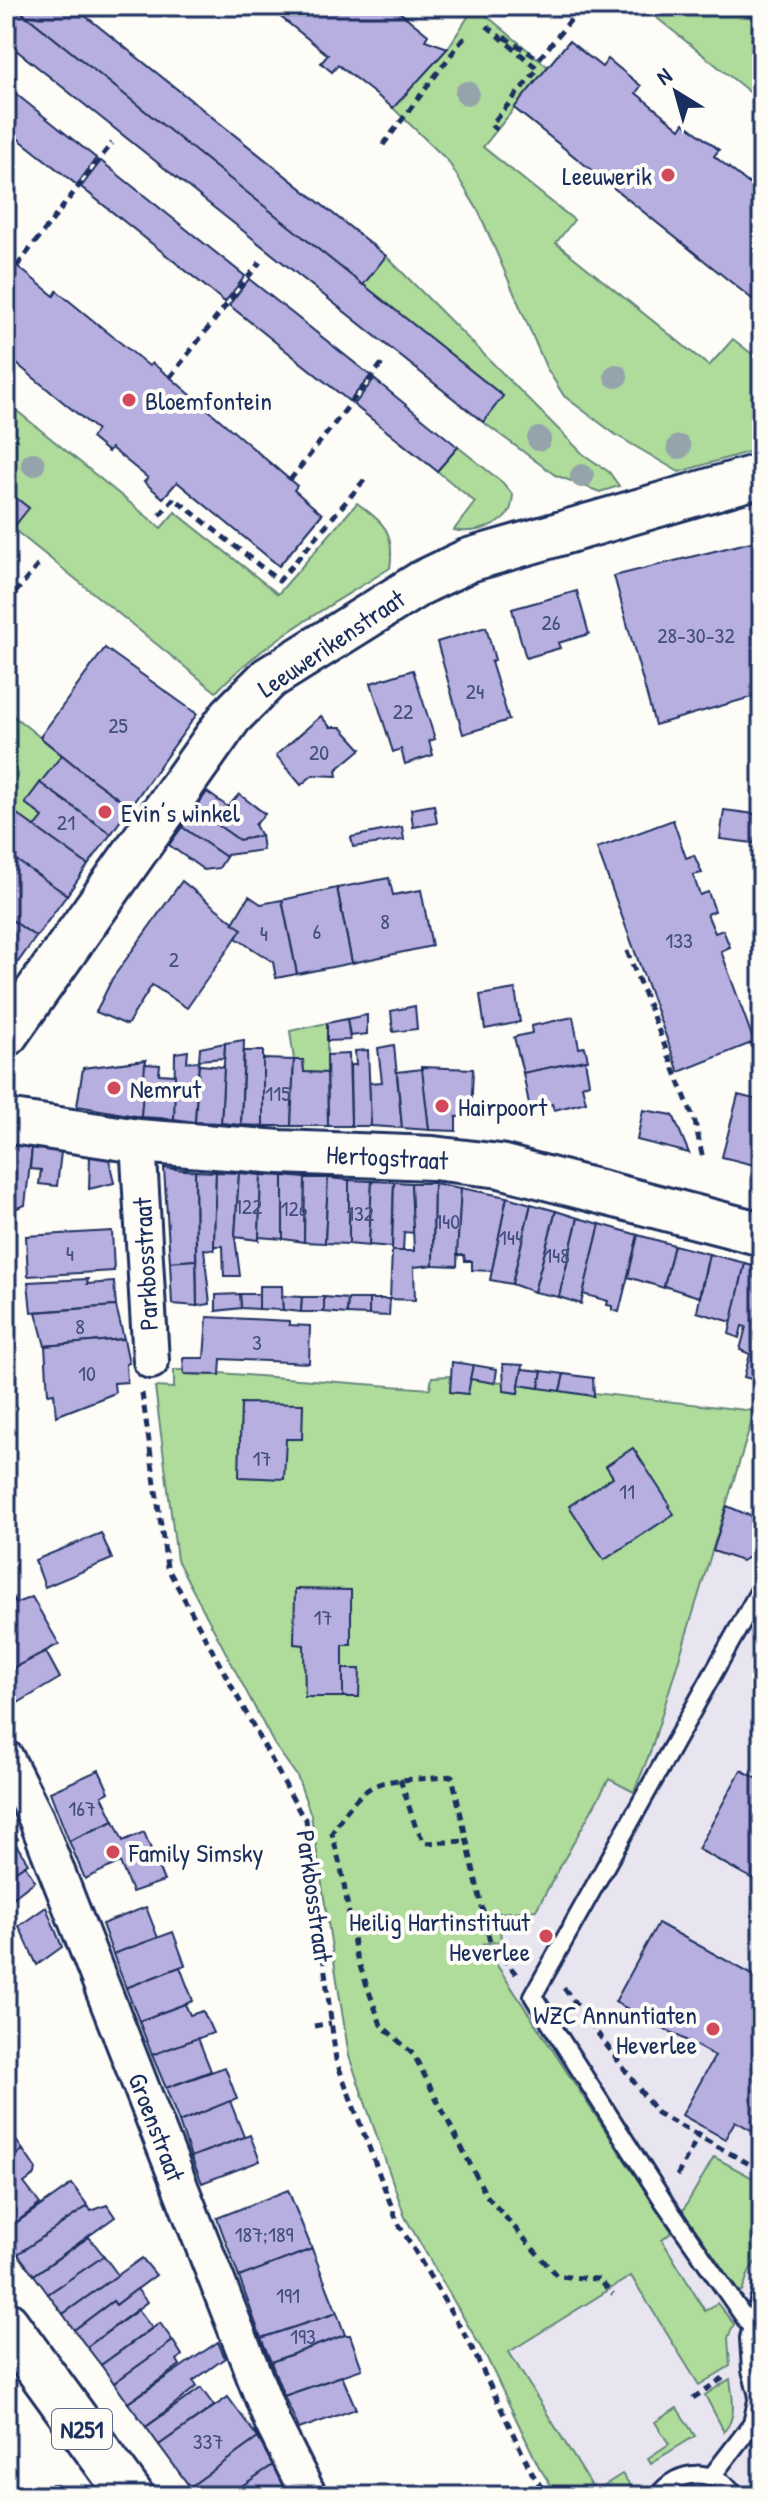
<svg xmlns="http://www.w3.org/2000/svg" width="768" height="2502" font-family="'Patrick Hand',sans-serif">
<rect width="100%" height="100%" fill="#fdfcf7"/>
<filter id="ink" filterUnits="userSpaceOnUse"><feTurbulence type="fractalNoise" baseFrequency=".0125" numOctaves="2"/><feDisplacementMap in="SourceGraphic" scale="16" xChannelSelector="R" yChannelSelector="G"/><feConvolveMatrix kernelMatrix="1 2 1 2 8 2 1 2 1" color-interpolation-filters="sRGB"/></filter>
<g filter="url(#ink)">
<path fill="#e8e5f0" d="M727,1506l35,15v975h-204l-19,-29 -52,-109 -82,-141 -56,-161 -38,-241 -14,-39 -23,-32 377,6z"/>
<g fill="#afdc9a" stroke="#65867c" stroke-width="2">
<path d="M475,6l73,61 -65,80 91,73 -18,23 153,123 24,-27 29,23v86l-83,24 -63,-37 -52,-39 -18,-29 -67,-155 -31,-51 -55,-53 55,-60z"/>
<path d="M642,6h120v96z"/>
<path d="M386,256l197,198 26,18 10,14 -19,6 -45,-17 -72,-53 20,-26 -140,-111z"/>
<path d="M6,402l155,126 14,-16 103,82 79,-91c28,21 38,29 33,65 -60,38 -125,72 -174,124l-210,-169z"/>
<path d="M458,447l45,36 10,12c-1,7 -1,14 -5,19 -10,14 -39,20 -54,16l21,-28 -38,-31z"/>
<path d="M6,710l56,45 -36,48 17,14 -8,10 -25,-18 -4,5z"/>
<path d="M327,1023v50l-23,-1 -1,-12h-9l-4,-29z"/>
<path d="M174,1370h9l1,4 36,1v-2l210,16 2,-12 19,-1 -1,16 17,2 3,-15 33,3 1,9 14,2 1,-8 74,11 1,-3 161,18 -104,339 -17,42 -25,-13 -73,131 -37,3 2,28 -18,3 189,288 -10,8 43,71 12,-8 17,21 -6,14 2,28 -31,19 -68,-109 -122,76 86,139 27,-17 11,15 -6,7h-69l-19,-29 -52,-109 -82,-141 -56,-161 -38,-241 -14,-39 -23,-32 -97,-184 -22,-173 19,1z"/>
<path d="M714,2157l48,26v70l-12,17 -8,21 -8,2 -53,-79z"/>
<path d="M730,2379c2,17 8,38 -6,52l-19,-36z"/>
<path d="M677,2408l18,28 -44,27 -3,-5 21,-14 -14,-22z"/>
</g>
<g fill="#b8afe1" stroke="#1b2f5e" stroke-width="2">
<path d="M6,6h8l489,390 -20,26 -477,-380z"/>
<path d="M14,6h59l313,250 -23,29z"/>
<path d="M267,6h125l36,29 -3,5 23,8 -55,60 -55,-43 -6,7 -11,-9 7,-8z"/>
<path d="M569,41l33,26 6,-8 33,27 -5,7 44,36 4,-6 35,27 -5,6 48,38v113l-248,-199z"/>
<path d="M6,86l90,72 -19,27 -71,-56z"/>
<path d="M101,161l144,115 -20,26 -144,-115z"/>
<path d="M6,257l48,39 3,-5 92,75 3,-3 18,14 127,109 -3,4 28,24 -43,52 -102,-84 -14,16 -19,-16 4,-4 -37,-30 -3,4 -17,-14 6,-8 -91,-75 4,-4 -4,-4z"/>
<path d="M249,279l122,97 -22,25 -120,-96z"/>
<path d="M374,379l84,68 -21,24 -83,-66z"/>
<path d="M6,490l23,18 -16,20 -7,-6z"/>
<path d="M755,541l7,25v128l-107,31 -41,-149z"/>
<path d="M577,591l12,43 -31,9 2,5 -34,10 -14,-49z"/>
<path d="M486,627l9,33 -4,2 18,58 -46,14 -26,-92z"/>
<path d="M105,648l92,66 -67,93 -36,-26 -54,-44z"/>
<path d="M413,670l22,69 -6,2 4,14 -28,9 -4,-15 -8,3 -22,-69z"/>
<path d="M321,716l9,11h11l20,22 -25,21 1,6 -24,-1 -12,10 -25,-30z"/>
<path d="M62,755l32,26 36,26 -19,27 -71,-51z"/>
<path d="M40,783l71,51 -23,31 -53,-38 8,-10 -18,-14z"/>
<path d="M207,792l21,15 11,-13 26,20 -10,11 6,11 -22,4 -44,-31z"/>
<path d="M434,805l3,18 -24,4 -2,-18z"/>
<path d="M10,809l78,56 -21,30 -61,-41v-39z"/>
<path d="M195,809l44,31 22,-4 2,14 -36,5 -1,2 -44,-30z"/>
<path d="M724,810l38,5v29l-42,-5z"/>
<path d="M673,820l13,38 8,-3 8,18 -9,2 7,20 8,-3 7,19 -8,3 8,19 8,-3 7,17 -9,4 33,91 -75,30 -82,-224z"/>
<path d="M182,827l44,30 -7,11 -15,2 -35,-25z"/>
<path d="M402,827l2,13 -51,7 -2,-10z"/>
<path d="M16,860l51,35 -31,42 -30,-21v-41z"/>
<path d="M389,878l4,17 28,-5 11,56 -80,17 -15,-75z"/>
<path d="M182,881l60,48 -55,79 -35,-23 -25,40 -31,-13 16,-33z"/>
<path d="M337,888l15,75 -55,11 -15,-74z"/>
<path d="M249,896l12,8 21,-4 15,74 -21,4 -3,-16 -37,-24 6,-9 -9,-6z"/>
<path d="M6,916l30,21 -23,32 -7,-5z"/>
<path d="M515,989l5,33 -35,7 -5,-34z"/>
<path d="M415,1006l2,23 -24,3 -2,-21z"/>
<path d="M367,1015v19l-17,2 -3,-17z"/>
<path d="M573,1017l6,31 6,-1 3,13 -65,13 -9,-36 18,-4 -1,-7z"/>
<path d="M347,1019l3,21 -23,1v-18z"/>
<path d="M244,1040l-3,85 -20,-2 4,-80z"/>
<path d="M225,1043l-1,15 -25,2 1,-12z"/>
<path d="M394,1045l8,83 -31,-2 -2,-43 13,-1 -4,-34z"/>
<path d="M368,1050l3,76h-20l-1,-61h6l-1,-14z"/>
<path d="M188,1051l-1,11 12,-1 -4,61 -21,-3 1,-66z"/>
<path d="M244,1051h19v75l-22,-1z"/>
<path d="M349,1054l2,72h-23l-1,-71z"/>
<path d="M263,1059l31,1 -3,66h-28z"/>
<path d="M146,1060l-5,57 -64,-11 6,-38z"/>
<path d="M294,1060h9l1,12 23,1 1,53h-37z"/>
<path d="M585,1060l4,23 -7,3 4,16 -32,8 -2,-6 -22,5 -7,-36z"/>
<path d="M145,1064l15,1 -1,9 16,1 -1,44 -33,-2z"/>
<path d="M199,1065l25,2 -3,56 -26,-1z"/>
<path d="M421,1067l52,2 -2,47 -15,1v14l-27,-1z"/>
<path d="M422,1069l7,61 -27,-2 -5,-56z"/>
<path d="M738,1095l24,6v66l-40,-10z"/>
<path d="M643,1110l30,5 16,38 -52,-13z"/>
<path d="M6,1144l26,4 -7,57 -19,7z"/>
<path d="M32,1148l29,4 -4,34 -18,-2 2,-14 -11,-1z"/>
<path d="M90,1156l19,3 5,24 -25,6z"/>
<path d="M164,1168l31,3 1,89 -26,2z"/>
<path d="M195,1171l21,1 -2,78 -10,-1 6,55 -13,2z"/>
<path d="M216,1172l23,1 -4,64 5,39h-16l-1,-30h-9z"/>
<path d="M239,1173l22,2 -2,65 -24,-3z"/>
<path d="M261,1175l22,1v63l-24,-2z"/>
<path d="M283,1176l22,2 -1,64 -21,-3z"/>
<path d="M305,1178h23l-3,65 -21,-1z"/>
<path d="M328,1178l21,2v64l-24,-1z"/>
<path d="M349,1180l23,1 -3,65 -20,-2z"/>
<path d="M372,1181l22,1 -2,65 -23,-2z"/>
<path d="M394,1182l17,1 3,50 -10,-1 -1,19h-11z"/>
<path d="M411,1183h23l-1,82 -19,2 1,33 -25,-1 2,-48h22z"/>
<path d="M434,1183l27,5 -4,78 -24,-1z"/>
<path d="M461,1188l46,9 -15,74 -20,-1v-9h-7l-1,-6h-7z"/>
<path d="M507,1197l24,7 -19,80 -22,-4z"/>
<path d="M531,1204l25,7 -22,81 -22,-8z"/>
<path d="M556,1211l22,7 -19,79 -25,-5z"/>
<path d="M578,1218l22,6 -19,80 -22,-7z"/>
<path d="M600,1224l38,11 -19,77 -7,-2v-4l-5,-1 1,-4 -25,-7z"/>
<path d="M112,1231l2,40 -86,5 -2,-40z"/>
<path d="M638,1235l36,10 -10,43 -36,-11z"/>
<path d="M674,1245l35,9 -10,43 -35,-11z"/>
<path d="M709,1254l36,9 -13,59 -35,-10z"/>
<path d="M196,1260l1,46 -25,-2 -2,-42z"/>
<path d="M745,1263l17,5v114l-18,-5 6,-23 -10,-4 6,-23 -4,-1 -3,12 -10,-4z"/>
<path d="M88,1279l-1,5 27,-2 2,24 -85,6 -3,-30z"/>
<path d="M259,1286h23l1,24 -24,-1z"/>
<path d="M240,1294h19v15l-18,-1z"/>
<path d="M240,1294l1,14 -25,3v-16z"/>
<path d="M282,1296l20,1 -1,15 -18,-2z"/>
<path d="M302,1297h22v15h-23z"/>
<path d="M324,1297l24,2 -1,15 -23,-2z"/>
<path d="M348,1299h21v16l-22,-1z"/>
<path d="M369,1299h21l-1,17 -20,-1z"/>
<path d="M116,1306l8,33 -79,7 -9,-34z"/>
<path d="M207,1317l82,4v4l21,1 -1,37 -88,-4 -1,16 -36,-1 -1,-16h21z"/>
<path d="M124,1339l5,24 -3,1 1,18 -13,1 1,10 -59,23 -2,-23 -6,1 -3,-48z"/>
<path d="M452,1362l21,3 -5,29 -18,-2z"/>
<path d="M503,1364l20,1 -5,28 -14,-2z"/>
<path d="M473,1365l24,4 -2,14 -25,-4z"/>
<path d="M522,1369l20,2 -3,17 -20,-3z"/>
<path d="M542,1371l22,3 -4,17 -21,-3z"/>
<path d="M564,1374l29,4 1,18 -34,-5z"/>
<path d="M241,1403l62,1 -1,35h-16l-2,40 -45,-2z"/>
<path d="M633,1448l37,57 -2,1 6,8 -70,46 -35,-54 44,-29 -7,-11z"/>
<path d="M9,1499l6,13 -9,5v-17z"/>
<path d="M727,1506l35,15v9l-8,23 -12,8 -29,-10z"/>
<path d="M101,1533l11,26 -67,28 -10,-27z"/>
<path d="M6,1586l10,17 16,-6 27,47 -53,28z"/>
<path d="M295,1589l56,1v55h-8v52h-38l-1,-52 -10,-1z"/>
<path d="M46,1652l14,26 -54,32v-38z"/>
<path d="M343,1669h17l-1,28h-16z"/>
<path d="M99,1770l10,22 -7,4 12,25 -45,20 -19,-49z"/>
<path d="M741,1770l21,11v103l-64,-35z"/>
<path d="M114,1821l9,20 21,-9 20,49 -32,11 -12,-30 -35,17 -16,-38z"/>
<path d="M10,1829l8,10 -12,9v-16z"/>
<path d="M17,1846l11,17 -22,15v-24z"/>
<path d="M25,1865l10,16 -25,19 -4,-5v-17z"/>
<path d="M46,1907l16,40 -25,18 -18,-39z"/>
<path d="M146,1907l12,31 -45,16 -11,-30z"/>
<path d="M658,1923l100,55 4,-7v165l-27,-15 -10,18 -43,-24 33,-59 -100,-54z"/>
<path d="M173,1932l12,33 -59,23 -13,-34z"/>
<path d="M180,1967l13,34 -54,20 -13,-33z"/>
<path d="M185,2004l5,11 13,-4 10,22 -61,22 -13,-34z"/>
<path d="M198,2038l13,33 -45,17 -14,-33z"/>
<path d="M225,2067l12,32 -58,23 -13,-34z"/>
<path d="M230,2101l14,36 -53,20 -12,-35z"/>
<path d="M6,2127l17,23 -17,12z"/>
<path d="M250,2135l10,26 -58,22 -11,-26z"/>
<path d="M23,2150l13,19 -1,6 -11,8 16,21 -34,26v-68z"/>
<path d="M72,2184l16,22 -70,48 -12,-17v-7z"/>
<path d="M288,2190l24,59 -73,28 -22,-59z"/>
<path d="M107,2205l8,12 -81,58 -16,-21 70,-48 3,5z"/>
<path d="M89,2237l15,19 -56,38 -14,-19z"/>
<path d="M312,2249l25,64 -76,25 -22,-61z"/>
<path d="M104,2256l14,19 -55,39 -15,-20z"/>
<path d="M142,2258l14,17 -40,30 -3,-4 -39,29 -11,-16z"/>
<path d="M137,2289l10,13 -60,45 -13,-17 39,-29 3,4z"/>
<path d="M138,2310l14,18 -51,37 -14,-18z"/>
<path d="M337,2313l8,22 -74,27 -10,-24z"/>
<path d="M160,2323l13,18 -59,42 -13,-18z"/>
<path d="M345,2335h5l12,34 -78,27 -13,-34z"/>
<path d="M173,2341l9,14 -5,5 3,5 -52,38 -14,-20z"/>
<path d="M218,2342l7,16 -32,23 4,5 -51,41 -18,-24z"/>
<path d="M342,2376l14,33 -57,20 -15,-33z"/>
<path d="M201,2388l13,18 -55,39 -13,-18z"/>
<path d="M228,2397l30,41 -68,49 -31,-42z"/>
<path d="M258,2438l15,27 -46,31h-31l-6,-9z"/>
<path d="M273,2465l18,31h-64z"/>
<path d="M52,2484l7,2 7,10h-28z"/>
</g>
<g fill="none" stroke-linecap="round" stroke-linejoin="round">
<defs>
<g id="service">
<path d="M751,2327l-87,-125 -131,-206 229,-410"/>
<path d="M712,2476l40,-52 6,-28 -7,-26 -2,-32 13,-48"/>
<path d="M658,2496c20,-28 57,-29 77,0"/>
</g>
<g id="minor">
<path d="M138,1141l13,220"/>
<path d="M6,1758l30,60 237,606 36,72"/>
</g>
<g id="tertiary">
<path d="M6,1035l225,-319 38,-38 152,-95 48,-23 293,-85"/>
<path d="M6,1121l132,20 142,11 153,6 67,8 262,68"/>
</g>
<path id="primary" d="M6,2324l125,172"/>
</defs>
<use href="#service" stroke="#1b2f5e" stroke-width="22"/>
<use href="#minor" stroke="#1b2f5e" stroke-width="40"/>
<use href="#tertiary" stroke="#1b2f5e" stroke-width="48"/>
<use href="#primary" stroke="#1b2f5e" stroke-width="50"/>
<g stroke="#1b2f5e" stroke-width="5" stroke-dasharray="8 6" stroke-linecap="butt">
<path d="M487,26l51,43 -47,56 6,5"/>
<path d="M504,37l35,22 34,-42"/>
<path d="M383,145l80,-106 -6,-4"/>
<path d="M17,266l95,-123"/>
<path d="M170,377l90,-115"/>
<path d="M290,480l94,-119"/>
<path d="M160,515l14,-17 105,83 87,-103"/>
<path d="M6,604l33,-40"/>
<path d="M627,951l68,171 8,37"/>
<path d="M142,1393l25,174 134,247 5,5 30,241 61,161 73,123 62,129 15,23"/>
<path d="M400,1779l16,49 9,15 42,-2"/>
<path d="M516,1974l-26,-32 -38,-166c-68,9 -80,-9 -120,57l10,40 14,82 25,70 33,30 72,140 71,81 41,3 15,15"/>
<path d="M564,1988l93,125 105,58"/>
<path d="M314,2026l17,-3"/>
<path d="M677,2176l26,-49"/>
<path d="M693,2398l33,-22"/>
</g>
<use href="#service" stroke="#fdfcf7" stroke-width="16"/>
<use href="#minor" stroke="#fdfcf7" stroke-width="34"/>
<use href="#tertiary" stroke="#fdfcf7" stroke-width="42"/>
<use href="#primary" stroke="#fdfcf7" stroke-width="44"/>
</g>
<g fill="#95a3ab">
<circle cx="467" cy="93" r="12"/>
<circle cx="616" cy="376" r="12"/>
<circle cx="539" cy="439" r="12"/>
<circle cx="679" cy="447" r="12"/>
<circle cx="33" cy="464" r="12"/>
<circle cx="582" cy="476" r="12"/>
</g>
</g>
<g fill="#d1495b" stroke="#fdfcf7" stroke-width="3">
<circle cx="668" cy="175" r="8"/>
<circle cx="129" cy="400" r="8"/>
<circle cx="105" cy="812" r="8"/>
<circle cx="114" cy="1088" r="8"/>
<circle cx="442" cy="1106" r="8"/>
<circle cx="113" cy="1852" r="8"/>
<circle cx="546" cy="1936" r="8"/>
<circle cx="713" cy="2029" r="8"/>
</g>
<g text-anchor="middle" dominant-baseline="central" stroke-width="8" stroke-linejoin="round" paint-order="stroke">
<g font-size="22" fill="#424f7f">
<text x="551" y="622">26</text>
<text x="696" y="635">28-30-32</text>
<text x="475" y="691">24</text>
<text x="403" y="711">22</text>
<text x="118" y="725">25</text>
<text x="319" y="752">20</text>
<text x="66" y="822">21</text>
<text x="385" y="921">8</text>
<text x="317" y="931">6</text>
<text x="264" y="933">4</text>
<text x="679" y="940">133</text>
<text x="174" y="959">2</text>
<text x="278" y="1093">115</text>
<text x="248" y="1206">122</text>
<text x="294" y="1208">126</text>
<text x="360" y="1213">132</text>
<text x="447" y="1221">140</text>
<text x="511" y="1237">144</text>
<text x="70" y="1253">4</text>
<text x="557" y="1255">148</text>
<text x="80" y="1326">8</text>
<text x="257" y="1342">3</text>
<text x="87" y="1373">10</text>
<text x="262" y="1458">17</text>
<text x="627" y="1491">11</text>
<text x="323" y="1617">17</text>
<text x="82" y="1808">167</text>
<text x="264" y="2234">187;189</text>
<text x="288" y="2295">191</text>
<text x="303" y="2336">193</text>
<text x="208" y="2441">337</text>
</g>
<rect fill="#fdfcf7" stroke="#5f6c8c" stroke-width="2" x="52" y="2409" width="60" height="40" rx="6"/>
<g font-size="24" font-weight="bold" fill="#1b2f5e">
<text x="82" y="2429">N251</text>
</g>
<g font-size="26" fill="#1b2f5e" stroke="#fdfcf7" text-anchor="start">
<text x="652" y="175" text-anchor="end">Leeuwerik</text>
<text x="145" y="400">Bloemfontein</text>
<text x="121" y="812">Evin’s winkel</text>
<text x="130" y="1088">Nemrut</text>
<text x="458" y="1106">Hairpoort</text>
<text x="129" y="1852">Family Simsky</text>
<text x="530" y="1921" text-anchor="end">Heilig Hartinstituut<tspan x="530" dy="30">Heverlee</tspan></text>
<text x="697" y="2014" text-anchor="end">WZC Annuntiaten<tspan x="697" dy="30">Heverlee</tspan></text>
</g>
<g font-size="26" fill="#1b2f5e" stroke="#fdfcf7">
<text transform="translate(331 643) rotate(-34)">Leeuwerikenstraat</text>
<text transform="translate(387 1157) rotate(3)">Hertogstraat</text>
<text transform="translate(145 1264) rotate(-93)">Parkbosstraat</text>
<text transform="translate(315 1896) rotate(82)">Parkbosstraat</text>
<text transform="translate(157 2127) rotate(69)">Groenstraat</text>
</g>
</g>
<rect width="768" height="2502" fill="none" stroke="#fdfcf7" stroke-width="32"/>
<rect x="16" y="16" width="736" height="2470" fill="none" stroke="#1b2f5e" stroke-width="3" filter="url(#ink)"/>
<g transform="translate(676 92) rotate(323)" stroke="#fdfcf7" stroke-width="6" paint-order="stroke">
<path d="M0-6L14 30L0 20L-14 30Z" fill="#1b2f5e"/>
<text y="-12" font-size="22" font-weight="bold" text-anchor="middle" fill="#1b2f5e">N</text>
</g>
</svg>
